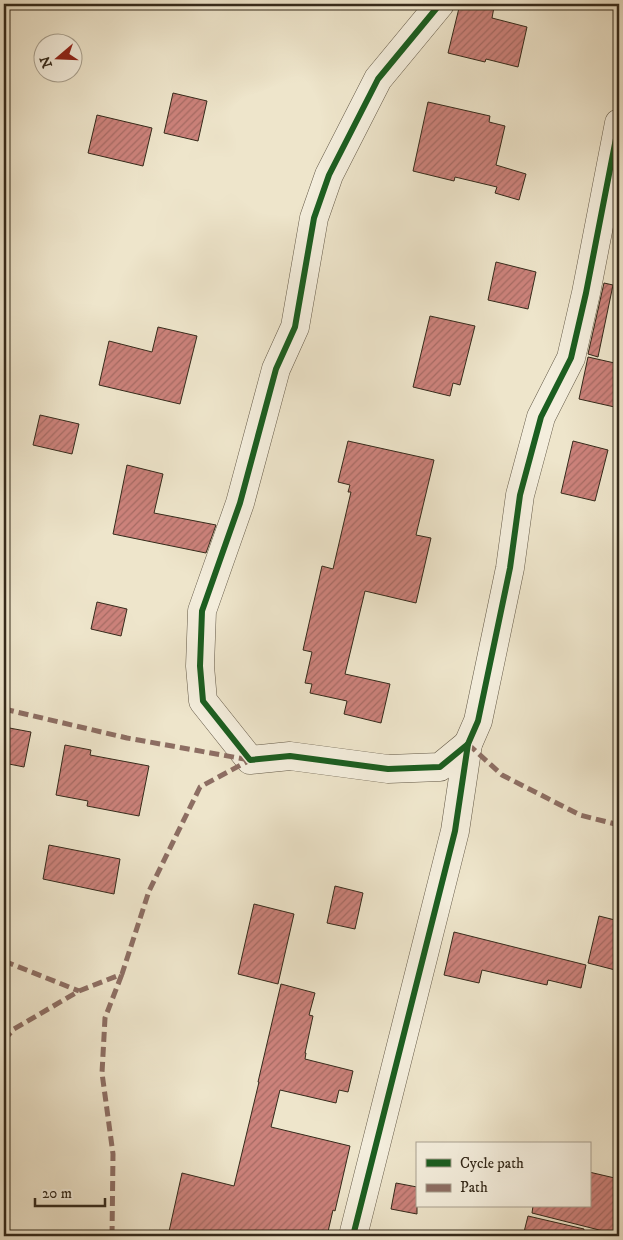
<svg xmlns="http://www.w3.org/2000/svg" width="623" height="1240" font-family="'IM FELL DW Pica',serif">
<defs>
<pattern id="building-hatch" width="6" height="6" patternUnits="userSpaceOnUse" patternTransform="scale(1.25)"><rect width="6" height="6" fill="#cc827b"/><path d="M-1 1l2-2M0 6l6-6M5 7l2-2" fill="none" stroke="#a66b64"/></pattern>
</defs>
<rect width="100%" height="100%" fill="#eee5cb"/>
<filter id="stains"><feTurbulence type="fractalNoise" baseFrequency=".004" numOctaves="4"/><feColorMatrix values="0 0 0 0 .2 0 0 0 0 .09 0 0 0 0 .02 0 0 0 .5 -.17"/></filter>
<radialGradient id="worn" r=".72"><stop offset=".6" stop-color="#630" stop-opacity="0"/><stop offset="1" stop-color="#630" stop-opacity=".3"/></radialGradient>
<g fill="url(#building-hatch)" stroke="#352a1b">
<path d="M460,4h20l14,3 -2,11 35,9 -9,40 -32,-8 -1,3 -37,-9z"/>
<path d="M173,93l34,8 -9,40 -34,-8z"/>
<path d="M428,102l62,14 -1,6 16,4 -9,39 30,9 -7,26 -24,-7 2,-6 -42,-10 -1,4 -41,-10z"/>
<path d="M97,115l55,13 -9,38 -55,-13z"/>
<path d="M496,262l40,10 -8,37 -40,-9z"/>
<path d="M604,283l9,2 -15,72 -10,-3z"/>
<path d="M430,316l45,10 -15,59 -7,-2 -3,13 -37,-9z"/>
<path d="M158,327l39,9 -17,68 -81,-19 10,-44 43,11z"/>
<path d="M588,357l31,7v44l-40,-9z"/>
<path d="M40,415l39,9 -7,30 -39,-9z"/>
<path d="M348,441l86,19 -18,75 15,3 -15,65 -51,-12 -20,83 45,10 -9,39 -37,-9 3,-13 -37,-8 2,-9 -7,-1 7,-31 -9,-2 19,-84 11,3 18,-77h-3l2,-7 -12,-3z"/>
<path d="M573,441l35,9 -13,51 -34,-8z"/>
<path d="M127,465l36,9 -9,39 62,12 -10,28 -93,-19z"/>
<path d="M97,602l30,7 -6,27 -30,-7z"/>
<path d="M4,727l27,5 -7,35 -20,-4z"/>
<path d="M65,745l26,5 -1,5 59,11 -10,50 -52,-10 1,-5 -32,-6z"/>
<path d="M49,845l71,14 -6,35 -71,-15z"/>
<path d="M335,886l28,7 -8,36 -28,-6z"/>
<path d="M254,904l40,10 -16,70 -40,-10z"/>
<path d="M599,916l20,5v50l-31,-8z"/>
<path d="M454,932l132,33 -5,23 -33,-8 -1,5 -65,-15 -3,13 -35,-8z"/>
<path d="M281,984l34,9 -6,22 4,1 -8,37h1l-1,6 48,12 -5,21 -9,-2 -3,13 -56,-13 -9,37 79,19 -15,65 -2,-1 -6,26h-159l14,-63 52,13 25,-104h-1z"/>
<path d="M589,1172l30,7v56l-87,-22 1,-7h56z"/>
<path d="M396,1183l21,4v27l-26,-5z"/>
<path d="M528,1216l56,13 -1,7h-60z"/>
</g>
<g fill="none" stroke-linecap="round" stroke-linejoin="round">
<defs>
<g id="minor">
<path d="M440,4l-62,75 -49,96 -15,43 -19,109 -19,42 -36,134 -38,108 -2,55 3,35 47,59 40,-4 98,13 52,-2 28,-23"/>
<path d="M353,1236l102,-405 13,-87 10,-23 32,-153 10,-73 21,-78 30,-59 15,-65 33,-170"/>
</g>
</defs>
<use href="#minor" stroke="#635947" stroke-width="29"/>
<use href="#minor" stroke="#f4eedd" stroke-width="28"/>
<g stroke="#8d6e63" stroke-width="5" stroke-dasharray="10 5" stroke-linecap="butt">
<path d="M4,709l123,29 123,22"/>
<path d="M468,744l34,31 78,40 39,10"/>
<path d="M4,961l75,30"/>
<path d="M4,1040l10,-11 65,-38 43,-17 27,-83 51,-104 50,-27"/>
<path d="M112,1236l1,-82 -11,-81 3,-55 17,-44"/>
</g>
<defs>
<g id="cycleway">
<path d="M440,4l-62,75 -49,96 -15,43 -19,109 -19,42 -36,134 -38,108 -2,55 3,35 47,59 40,-4 98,13 52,-2 28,-23"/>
<path d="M353,1236l102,-405 13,-87 10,-23 32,-153 10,-73 21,-78 30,-59 15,-65 33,-170"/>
</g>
</defs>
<use href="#cycleway" stroke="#f4eedd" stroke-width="9"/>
<use href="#cycleway" stroke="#1b5e20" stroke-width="6"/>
</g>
<rect width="623" height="1240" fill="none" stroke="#eee5cb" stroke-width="20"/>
<rect x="5" y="5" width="613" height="1230" fill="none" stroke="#352a1b" stroke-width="2.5"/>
<rect x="10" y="10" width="603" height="1220" fill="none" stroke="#352a1b"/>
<rect x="416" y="1142" width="175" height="65" fill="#f4eedd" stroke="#a8a08f"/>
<rect x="426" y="1159" width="25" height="8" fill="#1b5e20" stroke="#a8a08f"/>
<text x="460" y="1168" font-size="15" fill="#352a1b">Cycle path</text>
<rect x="426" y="1184" width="25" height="8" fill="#8d6e63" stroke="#a8a08f"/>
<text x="460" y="1192" font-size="15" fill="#352a1b">Path</text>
<g transform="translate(58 58) rotate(251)"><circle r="24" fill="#f4eedd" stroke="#a8a08f"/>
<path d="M0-4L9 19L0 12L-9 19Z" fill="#8f2418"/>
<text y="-8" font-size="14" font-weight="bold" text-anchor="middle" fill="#352a1b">N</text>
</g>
<path d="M35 1198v8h70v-8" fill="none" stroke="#352a1b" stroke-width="2.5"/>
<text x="42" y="1198" font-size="15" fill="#352a1b" stroke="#f4eedd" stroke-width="4" paint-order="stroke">20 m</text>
<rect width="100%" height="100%" filter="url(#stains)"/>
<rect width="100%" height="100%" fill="url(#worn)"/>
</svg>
